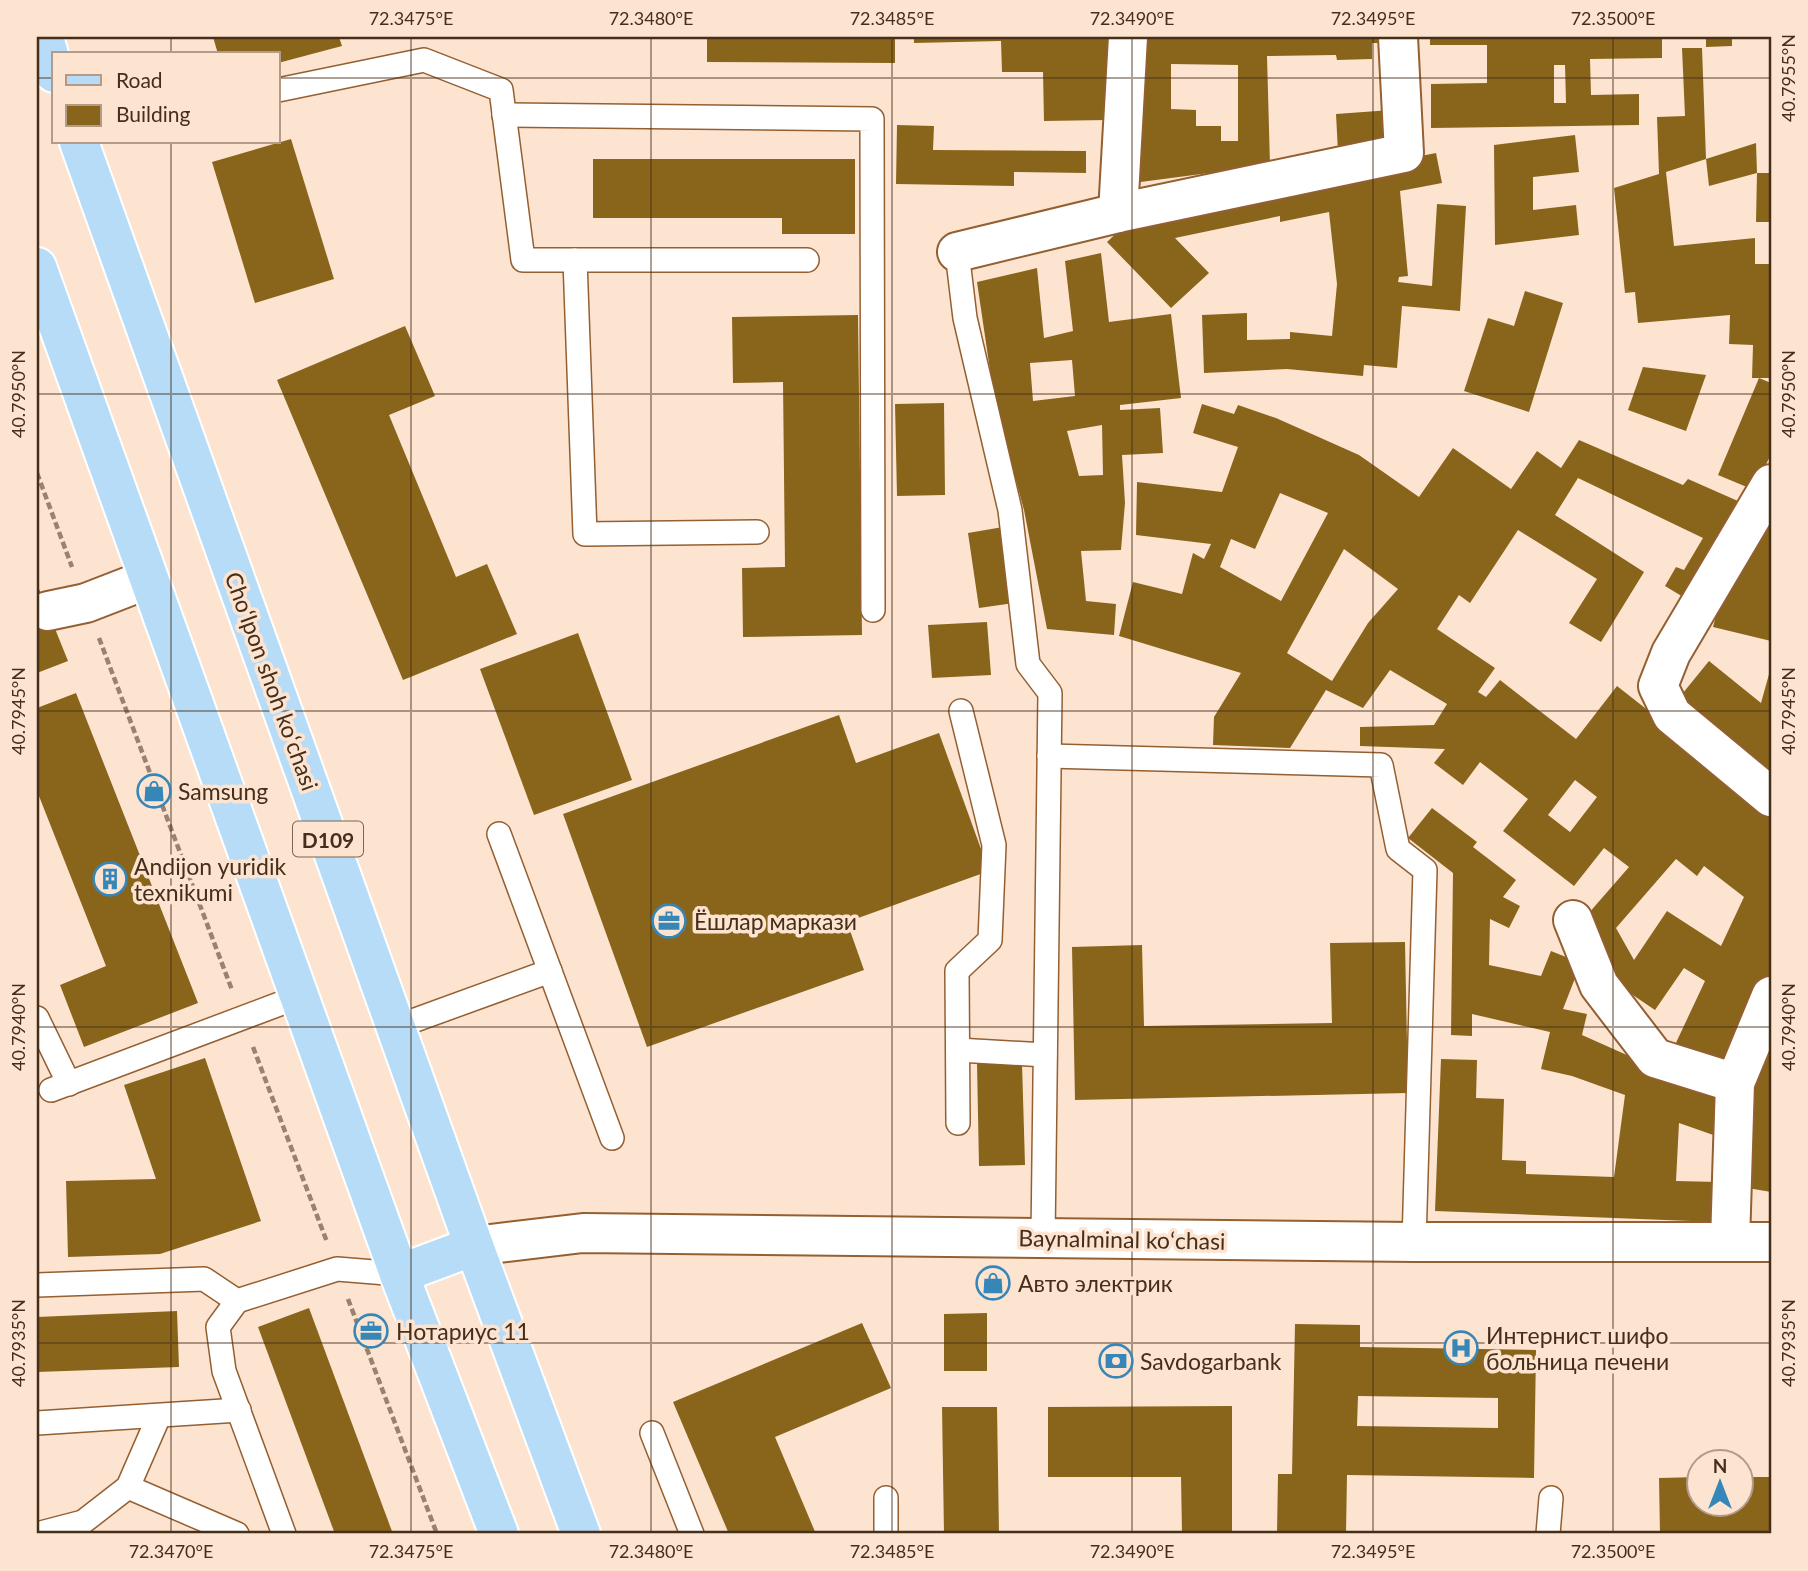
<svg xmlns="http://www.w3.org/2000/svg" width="1808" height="1571" font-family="Lato,sans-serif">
<rect width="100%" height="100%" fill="#fde4d1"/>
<g fill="#89651c" fill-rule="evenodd">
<path d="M213,37h126l3,9 -64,17v-9h-60z"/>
<path d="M707,37h188v26l-188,-1z"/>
<path d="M914,37h203l-9,83 -64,1 -1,-49h-41l-1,-31 -87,2z"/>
<path d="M1140,37h250v6h-18v16l-35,1 -1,-5 -69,1 3,109 -137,18zM1171,64l67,1v76h-17v-15h-25v-16l-25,-1z"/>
<path d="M1430,37h232v21l-72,1 1,36 48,-1v31l-208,3v-44l56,-1v-38h-57zM1554,65h11l1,38h-12z"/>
<path d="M1706,37h26v9l-26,1z"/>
<path d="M1682,48h20l4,111 -40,13 8,74 81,-8v26h16v114h-19l1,-33 -24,-1 1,-29 -92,8 -3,-31 -10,1 -11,-105 45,-14 -2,-57 28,-1z"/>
<path d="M1391,110l3,39 -56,3 -2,-38z"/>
<path d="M897,125l37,1 -1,24 153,1v22l-72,-1v14l-118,-2z"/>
<path d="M1575,135l4,37 -46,5v33l43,-5 3,30 -84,10 -1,-100z"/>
<path d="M291,139l43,140 -79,24 -43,-141z"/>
<path d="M1756,143l1,30 -48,13 -3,-27z"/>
<path d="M1436,153l6,30 -42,8 8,85 -9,1 -1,5 34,4 5,-82 29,2 -6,105 -58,-5 -5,62 -33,-3 -1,11 -76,-7 -83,4 -2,-58 45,-2v27l43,-1v-7l42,4 5,-52 -8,-72 -49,10v-6l-105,22 34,35 -38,35 -64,-66 32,-30z"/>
<path d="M593,159h262v75h-73v-16h-189z"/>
<path d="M1757,173h14v49h-15z"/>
<path d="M1101,253l8,69 62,-8 10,84 -61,7v5l40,-2 3,45 -41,2 3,48 -4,47 -40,1 5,50 30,3 -2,31 -67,-6 -23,-119 -29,-106 -18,-122 60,-14 7,70 29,-7 -8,-70zM1072,360l3,36 -42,5 -3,-38zM1102,425l1,50 -24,1 -12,-45z"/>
<path d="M1525,291l38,12 -34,109 -65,-21 24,-73 26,8z"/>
<path d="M858,315l4,320 -119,2 -1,-69 43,-1 -2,-185 -50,1 -1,-66z"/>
<path d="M405,326l30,70 -46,19 67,162 31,-13 30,70 -114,46 -126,-300z"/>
<path d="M1643,367l63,8 -20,56 -58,-21z"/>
<path d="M1759,378l12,5v71l-17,36 -36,-15z"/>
<path d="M944,403l1,92 -48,1 -2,-92z"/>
<path d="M1202,404l32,10 4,-9 38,13 83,37 60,42 34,-49 58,41 26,-38 24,17 18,-28 104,45 5,-6 59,26 -54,98 -28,-17 11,-19 8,3 19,-32 -125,-60 -23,37 89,57 -43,70 -32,-19 28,-44 -79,-49 -48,73 -11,-8 -22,34 58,39 -17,24 8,5 14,-17 76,59 41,-53 154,121v168l-45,96 -52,-24 31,-66 -21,-13 -29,42 -37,-25 -37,-63 48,-55 -25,-19 -30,38 -71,-55 25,-32 -48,-37 -17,23 -29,-22 11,-14 -85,-3v-19l74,-2 13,-21 -57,-34 -27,38 -37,-18 -36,58 -77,-3 1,-28 27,-44 -122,-37 14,-54 49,12 11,-41 11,6 7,-15 -75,-9 1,-53 85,10 16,-45 -45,-14zM1280,493l48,20 -47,88 -61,-34 11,-28 24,10zM1344,549l54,40 -30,34 -36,58 -45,-28zM1575,780l22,17 -27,35 -22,-17zM1676,859l21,17 7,-10 40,31 -23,49 -54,-35 -33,49 -18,-32z"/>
<path d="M1771,513v128l-58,-14 8,-30z"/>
<path d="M1003,527l11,76 -35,5 -11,-75z"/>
<path d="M37,584l31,77 -31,12z"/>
<path d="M987,622l4,53 -59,3 -4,-53z"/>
<path d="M578,633l54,147 -98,35 -54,-146z"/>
<path d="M1709,661l52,42 10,-36v117l-97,-80z"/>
<path d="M76,693l122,310 -114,44 -24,-62 46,-19 -69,-175v-83z"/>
<path d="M839,715l17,48 83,-30 50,138 -142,51 17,48 -217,77 -84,-233z"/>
<path d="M1432,808l45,34 -4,5 43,33 -13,17 17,9 -11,22 -19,-9 -1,46 52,11 10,-25 30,12 -18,46 24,5 -5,21 139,62 -2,40 -40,-14 -3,58 43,1 -2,40 -282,-11 6,-152 36,1 -1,38 28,1 -2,61 24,1v13l88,3 11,-82 -53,-19 -31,-7 9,-37 -78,-18v22l-21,-1 2,-162 -45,-35z"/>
<path d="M1405,942l3,151 -333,7 -3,-153 70,-2 2,81 188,-3 -2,-80z"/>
<path d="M1771,1023v169l-29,-5 13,-70 -11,-1z"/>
<path d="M205,1058l56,163 -101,33 -92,3 -2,-76 90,-2 -32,-94z"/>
<path d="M977,1063h45l3,102 -46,1z"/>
<path d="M309,1308l84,226h-58l-77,-207z"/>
<path d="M177,1311l2,56 -142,5v-55z"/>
<path d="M987,1313v58h-43v-57z"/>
<path d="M862,1323l29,65 -116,49 41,97h-87l-56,-132z"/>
<path d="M1295,1324l65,1v22l176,3 -2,128 -187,-3 -1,59h-69l1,-60h14zM1358,1396l140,2v30l-141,-2z"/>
<path d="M1232,1406v128h-50l-1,-57h-133v-70z"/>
<path d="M942,1407h55l2,127h-55z"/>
<path d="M1699,1477l1,27h42v-27h29v57h-111l-1,-56z"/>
</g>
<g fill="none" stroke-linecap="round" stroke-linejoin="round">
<defs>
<g id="service">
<path d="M278,90l146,-30 77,30 22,170h284"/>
<path d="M504,115l368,4 1,491"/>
<path d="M957,252l8,66 45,192 18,154 22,29 -7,545"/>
<path d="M575,260l10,274 172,-2"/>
<path d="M1049,756l332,9 17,84 27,21 -11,372"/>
<path d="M499,834l113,304"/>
<path d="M37,1018l32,66"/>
<path d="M396,1027l154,-56"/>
<path d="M958,1050l87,5"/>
<path d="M51,1090l247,-93"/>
<path d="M958,1123l-1,-152 33,-31 4,-95 -33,-134"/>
<path d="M37,1285l167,-6 33,22"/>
<path d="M37,1423l202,-13"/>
<path d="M652,1433l40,101"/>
<path d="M128,1487l109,47"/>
<path d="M886,1498v36"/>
<path d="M37,1534l46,-12 45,-35 31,-71"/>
<path d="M284,1534l-60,-163 -6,-44 19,-26 100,-32 62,5"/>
<path d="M1548,1534l3,-36"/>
</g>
<g id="minor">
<path d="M1118,213l10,-176"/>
<path d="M957,252l161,-39 286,-60 -6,-116"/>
<path d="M1771,484l-100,169 -13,33 14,29 99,82"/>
<path d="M48,611l38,-8 62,-24"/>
<path d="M1573,920l26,65 56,73 80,25"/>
<path d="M1730,1242l5,-159 36,-87"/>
<path d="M474,1246l109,-13 831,9h357"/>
</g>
<g id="primary">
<path d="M44,37l10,36"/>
<path d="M79,142l395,1104 107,288"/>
<path d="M37,267l362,1007 100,260"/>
<path d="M399,1274l75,-28"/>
</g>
</defs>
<use href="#service" stroke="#945f31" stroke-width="26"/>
<use href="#minor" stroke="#945f31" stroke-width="42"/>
<use href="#primary" stroke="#fff" stroke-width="42"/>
<g stroke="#9a826e" stroke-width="4.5" stroke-dasharray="7 3.5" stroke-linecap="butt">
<path d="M37,473l35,94"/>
<path d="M99,638l133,352"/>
<path d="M253,1047l74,195"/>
<path d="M348,1299l89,235"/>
</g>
<use href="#service" stroke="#fff" stroke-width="23"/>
<use href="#minor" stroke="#fff" stroke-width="38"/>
<use href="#primary" stroke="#b7dcf7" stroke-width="38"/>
</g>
<path fill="none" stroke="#452e1a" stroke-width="2" stroke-opacity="0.45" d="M171,37v17M411,37v1497M651,37v1497M892,37v1497M1132,37v1497M1373,37v1497M1613,37v1497M37,78h17M278,78h1493M171,142v1392M37,394h1734M37,711h1734M37,1027h1734M37,1343h1734"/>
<defs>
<symbol id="shop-ring" viewBox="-11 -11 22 22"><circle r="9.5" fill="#fde4d1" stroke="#3786b8" stroke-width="1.5"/><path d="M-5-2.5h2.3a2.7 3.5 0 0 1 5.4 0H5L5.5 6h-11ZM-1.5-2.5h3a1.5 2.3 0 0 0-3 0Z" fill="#3786b8"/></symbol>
<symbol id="building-ring" viewBox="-11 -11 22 22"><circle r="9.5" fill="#fde4d1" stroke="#3786b8" stroke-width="1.5"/><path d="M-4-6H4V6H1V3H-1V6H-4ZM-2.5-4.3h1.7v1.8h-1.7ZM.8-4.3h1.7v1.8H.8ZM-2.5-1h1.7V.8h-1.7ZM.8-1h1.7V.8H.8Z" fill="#3786b8"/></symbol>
<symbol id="office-ring" viewBox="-11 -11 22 22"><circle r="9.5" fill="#fde4d1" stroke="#3786b8" stroke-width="1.5"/><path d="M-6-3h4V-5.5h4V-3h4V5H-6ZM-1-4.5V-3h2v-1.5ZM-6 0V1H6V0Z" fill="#3786b8"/></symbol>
<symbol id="hospital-ring" viewBox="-11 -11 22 22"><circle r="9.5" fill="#fde4d1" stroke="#3786b8" stroke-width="1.5"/><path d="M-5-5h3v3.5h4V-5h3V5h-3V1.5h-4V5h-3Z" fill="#3786b8"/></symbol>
<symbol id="bank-ring" viewBox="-11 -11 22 22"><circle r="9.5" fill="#fde4d1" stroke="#3786b8" stroke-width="1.5"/><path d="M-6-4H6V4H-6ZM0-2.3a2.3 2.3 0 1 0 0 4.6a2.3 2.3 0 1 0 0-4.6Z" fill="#3786b8"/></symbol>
</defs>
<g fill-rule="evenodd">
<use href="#shop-ring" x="135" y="772" width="38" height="38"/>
<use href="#building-ring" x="91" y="860" width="38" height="38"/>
<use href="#office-ring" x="650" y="902" width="38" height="38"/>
<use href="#shop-ring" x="974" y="1264" width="38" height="38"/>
<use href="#office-ring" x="352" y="1312" width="38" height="38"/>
<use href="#hospital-ring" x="1442" y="1329" width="38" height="38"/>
<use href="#bank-ring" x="1097" y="1342" width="38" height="38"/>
</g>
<g text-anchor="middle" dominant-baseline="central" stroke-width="7" stroke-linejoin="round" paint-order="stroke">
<rect fill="#fde4d1" stroke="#7c6551" stroke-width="2" x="293" y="821.5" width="70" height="35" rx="5"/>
<g font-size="21" font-weight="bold" fill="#452e1a">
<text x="328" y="839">D109</text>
</g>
<g font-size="23" fill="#452e1a" stroke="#fde4d1">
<text transform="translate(272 681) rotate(70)">Choʻlpon shoh koʻchasi</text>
<text transform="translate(1122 1239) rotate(1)">Baynalminal koʻchasi</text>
</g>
<g font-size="23" fill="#452e1a" stroke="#fde4d1" text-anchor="start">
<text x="178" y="791">Samsung</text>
<text x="134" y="866">Andijon yuridik<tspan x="134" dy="26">texnikumi</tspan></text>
<text x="694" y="921">Ёшлар маркази</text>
<text x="1018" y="1283">Авто электрик</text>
<text x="396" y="1331">Нотариус 11</text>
<text x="1486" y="1335">Интернист шифо<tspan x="1486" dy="26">больница печени</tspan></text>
<text x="1140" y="1361">Savdogarbank</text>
</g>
</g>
<rect width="1808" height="1571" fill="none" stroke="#fde4d1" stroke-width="77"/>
<rect x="52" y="52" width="228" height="91" fill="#fde4d1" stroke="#b39b88" stroke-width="2"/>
<rect x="66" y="75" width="35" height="10" fill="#b7dcf7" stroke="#b39b88" stroke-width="2"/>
<text x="116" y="88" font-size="21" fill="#452e1a">Road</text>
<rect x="66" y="105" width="35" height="21" fill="#89651c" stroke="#b39b88" stroke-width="2"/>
<text x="116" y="122" font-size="21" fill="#452e1a">Building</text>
<g transform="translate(1720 1483)"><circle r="33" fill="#fde4d1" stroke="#b39b88" stroke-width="2"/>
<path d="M0-5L12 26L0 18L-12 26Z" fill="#3786b8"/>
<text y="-10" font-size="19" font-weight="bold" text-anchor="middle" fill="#452e1a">N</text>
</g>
<rect x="38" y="38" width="1732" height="1494" fill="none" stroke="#452e1a" stroke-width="2.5"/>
<g font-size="18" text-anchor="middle" fill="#452e1a">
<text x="411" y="25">72.3475°E</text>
<text x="651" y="25">72.3480°E</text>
<text x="892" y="25">72.3485°E</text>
<text x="1132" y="25">72.3490°E</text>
<text x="1373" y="25">72.3495°E</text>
<text x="1613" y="25">72.3500°E</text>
<text transform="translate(1789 78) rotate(-90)" y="6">40.7955°N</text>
<text transform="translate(19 394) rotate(-90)" y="6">40.7950°N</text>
<text transform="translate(1789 394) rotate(-90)" y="6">40.7950°N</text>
<text transform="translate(19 711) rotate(-90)" y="6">40.7945°N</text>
<text transform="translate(1789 711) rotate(-90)" y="6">40.7945°N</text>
<text transform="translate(19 1027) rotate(-90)" y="6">40.7940°N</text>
<text transform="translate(1789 1027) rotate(-90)" y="6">40.7940°N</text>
<text transform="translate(19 1343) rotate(-90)" y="6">40.7935°N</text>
<text transform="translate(1789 1343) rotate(-90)" y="6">40.7935°N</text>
<text x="171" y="1558">72.3470°E</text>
<text x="411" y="1558">72.3475°E</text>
<text x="651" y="1558">72.3480°E</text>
<text x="892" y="1558">72.3485°E</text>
<text x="1132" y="1558">72.3490°E</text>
<text x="1373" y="1558">72.3495°E</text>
<text x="1613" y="1558">72.3500°E</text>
</g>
</svg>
